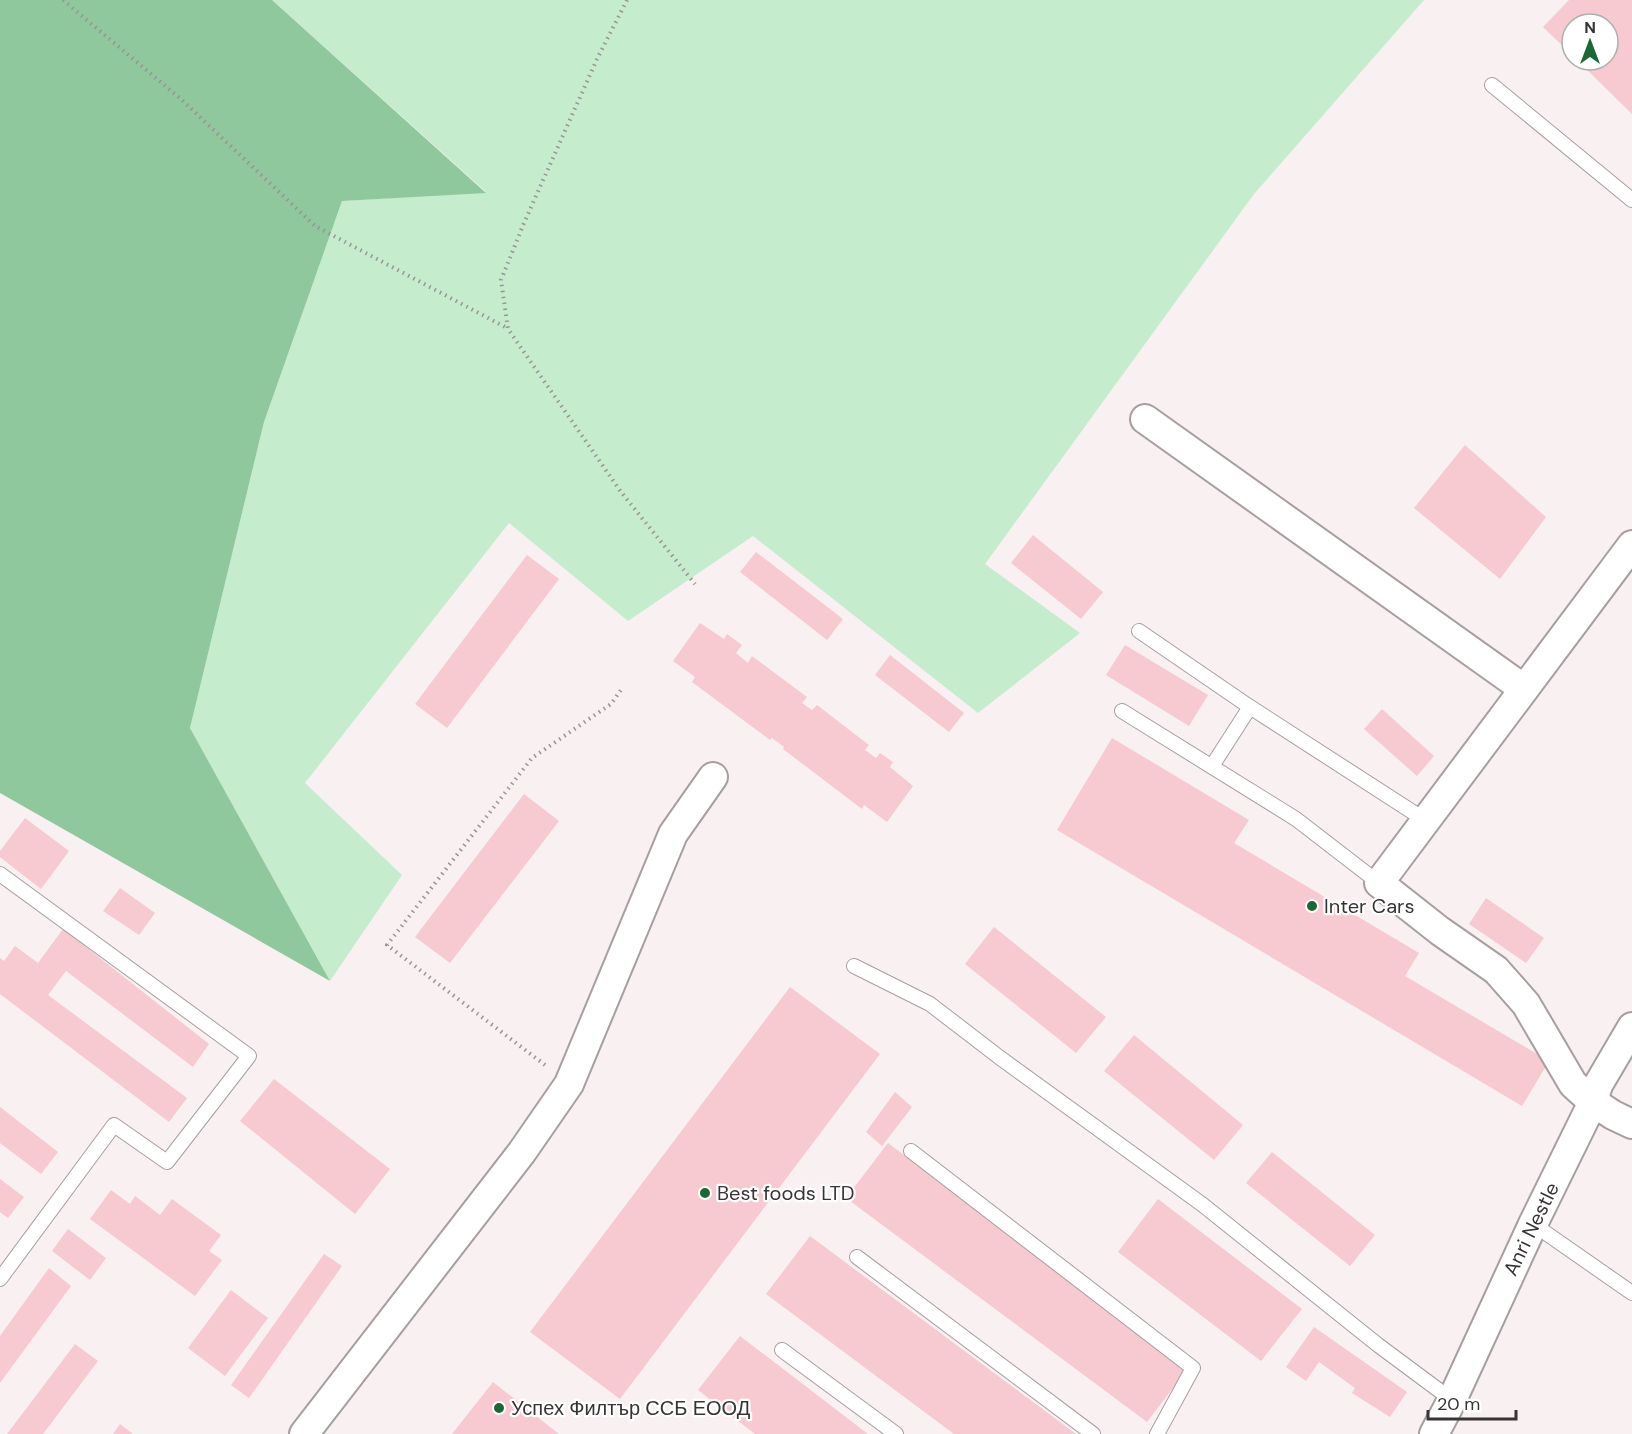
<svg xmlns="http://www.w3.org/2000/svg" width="1632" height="1434" font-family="'DM Sans',sans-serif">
<rect width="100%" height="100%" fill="#f9f0f1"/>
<path fill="#c6ecce" d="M272,0h1152l-170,194 -269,370 95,69 -102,80 -225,-177 -125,85 -119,-98 -204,260 97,92 -72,106 -140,-253 74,-306 78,-221 144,-9z"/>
<path fill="#8ec89c" d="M0,0h272l214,193 -144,8 -78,221 -74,306 140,253 -330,-188z"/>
<g fill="#f7c9d1">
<path d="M1569,0h63v114l-55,-54h31v-36h-36v31l-29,-28z"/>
<path d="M1465,445l81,72 -46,62 -86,-71z"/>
<path d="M1033,535l70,57 -22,27 -70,-56z"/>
<path d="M756,552l87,67 -16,21 -87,-68z"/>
<path d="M527,555l32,24 -112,149 -32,-24z"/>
<path d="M700,623l24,16 3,-5 15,11 -6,8 12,10 4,-7 55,41 -5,6 10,7 5,-5 52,40 -4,5 11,8 4,-5 13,9 -3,5 23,19 -26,36 -23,-17 -2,4 -79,-60 1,-2 -12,-9 -2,2 -78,-58 3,-5 -22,-16z"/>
<path d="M1125,645l83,50 -19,31 -83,-51z"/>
<path d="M890,655l74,58 -15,19 -74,-57z"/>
<path d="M1382,709l52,47 -17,20 -53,-47z"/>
<path d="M1112,738l137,82 -15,23 185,110 -14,23 144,85 -27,45 -465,-276z"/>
<path d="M524,794l35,27 -109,142 -35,-26z"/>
<path d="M25,818l44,33 -28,38 -41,-32v-6z"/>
<path d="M120,888l35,25 -16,22 -36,-24z"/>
<path d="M1486,898l58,40 -18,25 -57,-39z"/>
<path d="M994,927l112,90 -30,36 -111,-89z"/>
<path d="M63,929l146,115 -16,23 -127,-96 -18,24 139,103 -18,24 -169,-128v-36l4,3 11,-15 23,17z"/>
<path d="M790,987l90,67 -260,345 -90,-67z"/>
<path d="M1134,1035l109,90 -29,35 -110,-89z"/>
<path d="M274,1079l116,90 -35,45 -115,-93z"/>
<path d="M895,1092l17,15 -30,39 -16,-14z"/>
<path d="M0,1107l58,45 -17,22 -41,-31z"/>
<path d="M888,1143l301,224 -42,55 -301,-224z"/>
<path d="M1272,1152l103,83 -25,31 -104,-83z"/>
<path d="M0,1179l24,18 -16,21 -8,-6z"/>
<path d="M111,1190l19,14 5,-8 25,19 12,-16 49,36 -12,16 13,9 -27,36 -105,-77z"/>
<path d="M1158,1199l144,110 -41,52 -143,-109z"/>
<path d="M68,1229l38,29 -16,22 -38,-29z"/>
<path d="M810,1236l266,198h-122l-188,-140z"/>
<path d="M324,1254l18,12 -93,132 -18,-13z"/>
<path d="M49,1268l22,18 -71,97v-47z"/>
<path d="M231,1290l37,28 -43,58 -37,-28z"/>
<path d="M1314,1327l93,65 -17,25 -38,-24 3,-5 -36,-26 -13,19 -20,-14z"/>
<path d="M740,1336l128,98h-113l-57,-44z"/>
<path d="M75,1344l23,17 -55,73h-36z"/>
<path d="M493,1382l66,52h-107z"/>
<path d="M120,1424l13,10h-20z"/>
</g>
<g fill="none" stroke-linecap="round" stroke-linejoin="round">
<defs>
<g id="service">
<path d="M1492,85l140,115"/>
<path d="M1139,631l111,76"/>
<path d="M1122,711l174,108 83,64"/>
<path d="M1212,766l38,-59 175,113"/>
<path d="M0,874l249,182 -82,106 -53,-37 -114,154"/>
<path d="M854,966l76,38 69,53 204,148 175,140 74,55"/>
<path d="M911,1151l282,217 -36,66"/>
<path d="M1533,1224l99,69"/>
<path d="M857,1257l236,177"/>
<path d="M782,1350l114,84"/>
</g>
<g id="minor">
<path d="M1145,419l379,270"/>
<path d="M1632,545l-253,338 61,48 56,39 30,34 47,80 20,18 20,13 19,9"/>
<path d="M304,1434l218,-282 47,-68 104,-250 40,-57"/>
<path d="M1434,1434l18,-34 81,-176 60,-122 5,-17 34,-58"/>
</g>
</defs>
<use href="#service" stroke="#a69e9f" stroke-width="16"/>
<use href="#minor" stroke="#a69e9f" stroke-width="32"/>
<g stroke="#9a9495" stroke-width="4" stroke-dasharray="1.5 4.5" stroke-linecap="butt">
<path d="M63,0l119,100 133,126 192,102"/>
<path d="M627,0l-30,59 -73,164 -23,57 7,49 113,163 74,92"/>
<path d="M545,1065l-158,-120 145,-187 79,-54 12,-17"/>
</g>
<use href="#service" stroke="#fff" stroke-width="14"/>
<use href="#minor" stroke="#fff" stroke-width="28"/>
</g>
<g fill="#1b6837" stroke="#fff" stroke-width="2">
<circle cx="1312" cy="906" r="6"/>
<circle cx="705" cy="1193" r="6"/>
<circle cx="499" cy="1408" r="6"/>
</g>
<g text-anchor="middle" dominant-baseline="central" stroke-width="4.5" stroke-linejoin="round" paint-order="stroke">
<g font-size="20" fill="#383435" stroke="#fff" text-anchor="start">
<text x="1324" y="906">Inter Cars</text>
<text x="717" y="1193">Best foods LTD</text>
<text x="511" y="1408">Успех Филтър ССБ ЕООД</text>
</g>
<g font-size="20" fill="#383435" stroke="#fff">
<text transform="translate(1531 1229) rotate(-64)">Anri Nestle</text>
</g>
</g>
<g transform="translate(1590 42)"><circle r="28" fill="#ffffff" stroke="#afaeae" stroke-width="1.5"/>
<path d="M0-4.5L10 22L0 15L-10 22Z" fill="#1b6837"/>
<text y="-9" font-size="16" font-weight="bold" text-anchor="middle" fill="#383435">N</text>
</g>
<path d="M1428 1410v9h88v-9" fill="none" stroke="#383435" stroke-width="3"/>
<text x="1437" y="1410" font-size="18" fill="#383435" stroke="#ffffff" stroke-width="4.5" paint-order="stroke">20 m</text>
</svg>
